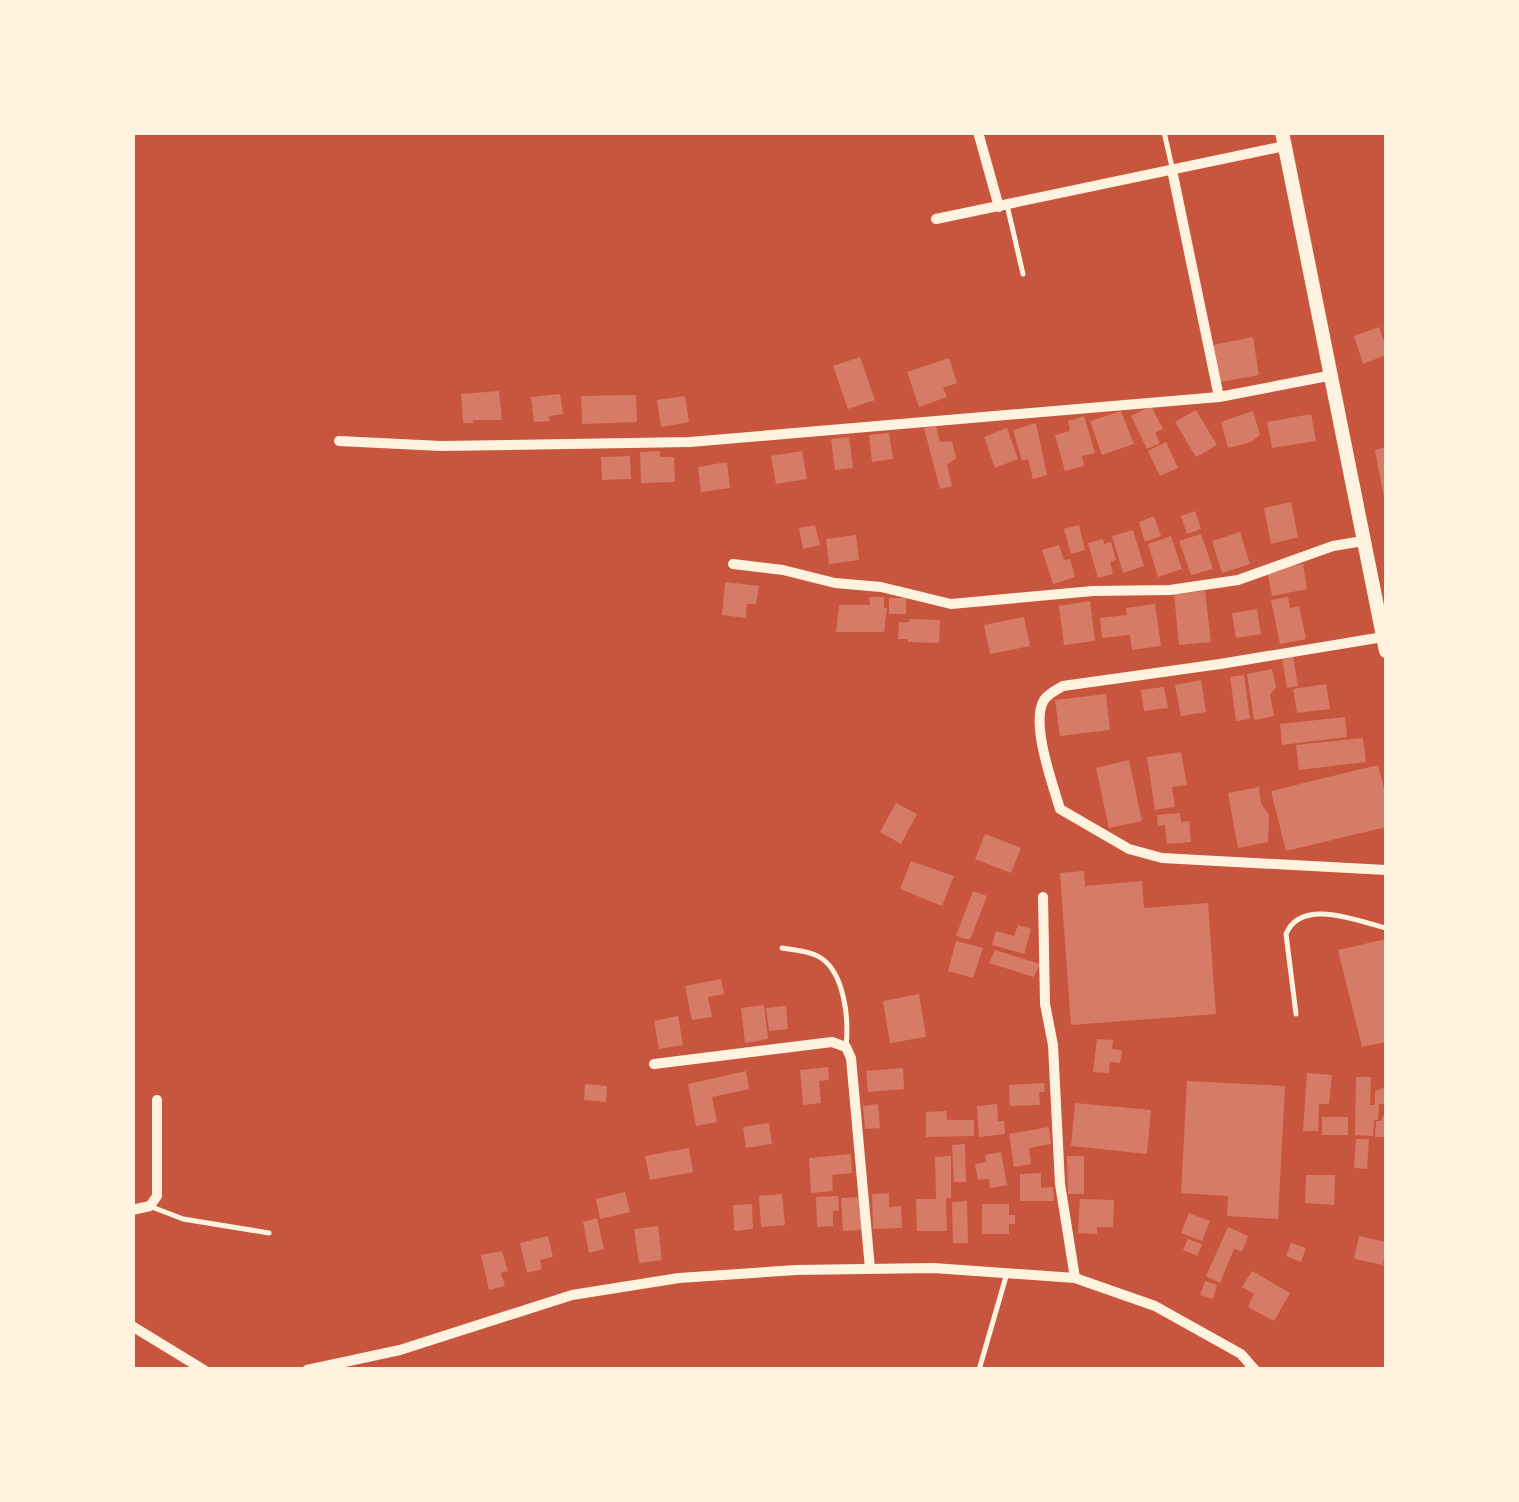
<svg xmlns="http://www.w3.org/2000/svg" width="1519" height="1502" font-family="Montserrat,sans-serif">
<rect width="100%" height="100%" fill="#c8553d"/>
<g fill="#d67c66">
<path d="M1379,327l4,13 3,-2v17l-23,9 -9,-28z"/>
<path d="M1253,337l6,38 -39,7 -7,-37z"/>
<path d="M860,357l15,43 -27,9 -15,-43z"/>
<path d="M949,358l8,25 -14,5 4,9 -28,10 -12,-35z"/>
<path d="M499,391l3,29h-29v3h-10l-2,-29z"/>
<path d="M560,394l3,20 -14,2 1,5 -16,1 -3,-25z"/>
<path d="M636,395l1,27 -55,2 -1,-28z"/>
<path d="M685,396l4,26 -28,5 -4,-27z"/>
<path d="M1151,406l12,23 -8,4 5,10 -13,6 -16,-33z"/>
<path d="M1196,410l21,35 -21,12 -21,-35z"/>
<path d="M1121,411l13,33 -32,11 -12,-34z"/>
<path d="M1253,411l7,24 -9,7 -23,6 -7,-26z"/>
<path d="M1311,414l5,27 -44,7 -5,-26z"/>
<path d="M1084,416l11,37 -13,3 2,10 -19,5 -10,-36 15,-4 -2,-10z"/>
<path d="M1036,423l11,52 -14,4 -5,-20 -6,2 -9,-31z"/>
<path d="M936,426l4,16 12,-1 4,17 -9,7 5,21 -12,3 -16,-61z"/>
<path d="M1007,428l11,31 -23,9 -11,-31z"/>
<path d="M889,433l4,26 -21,3 -3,-27z"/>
<path d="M849,437l4,31 -18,2 -4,-31z"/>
<path d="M1166,442l12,26 -18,8 -12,-25z"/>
<path d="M1386,447v56h-1l-10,-53z"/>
<path d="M660,451v6h14l1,25 -34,1 -1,-31z"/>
<path d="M802,451l5,28 -31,5 -5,-28z"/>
<path d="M630,456l1,23 -29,1 -1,-23z"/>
<path d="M727,462l3,26 -29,4 -3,-25z"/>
<path d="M1291,502l7,35 -27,7 -7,-36z"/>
<path d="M1195,511l6,18 -14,5 -6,-18z"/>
<path d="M1154,516l7,20 -16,6 -6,-20z"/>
<path d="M815,525l5,20 -17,4 -4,-21z"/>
<path d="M1079,525l6,25 -14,4 -7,-25z"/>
<path d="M1133,530l11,36 -21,7 -11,-37z"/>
<path d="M1240,532l10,32 -28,9 -10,-32z"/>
<path d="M1201,534l12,35 -22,6 -12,-34z"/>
<path d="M856,535l3,25 -30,4 -3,-25z"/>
<path d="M1171,536l11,33 -24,8 -10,-33z"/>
<path d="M1103,539l1,5 7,-2 5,18 -6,2 3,12 -15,4 -10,-35z"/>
<path d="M1059,545l5,15 6,-1 5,18 -22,7 -11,-34z"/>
<path d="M1303,564l4,25 -35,7 -5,-26z"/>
<path d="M725,582l34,4 -3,18h-9l-1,14 -24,-3z"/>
<path d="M1205,591l6,51 -32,3 -5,-51z"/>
<path d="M869,597h15v11h3l-3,24h-48l3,-27h31z"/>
<path d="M1288,597l2,11 9,-2 7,33 -26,5 -9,-44z"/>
<rect x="889" y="598" width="17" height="16"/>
<path d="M1090,601l5,40 -31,4 -5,-39z"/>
<path d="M1155,604l6,42 -29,4 -2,-15 -28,3 -2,-20 27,-3 -1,-7z"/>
<path d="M1257,609l4,25 -25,4 -4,-25z"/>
<path d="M1024,617l6,29 -40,8 -6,-29z"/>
<path d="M909,619l31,1 -1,23 -31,-1v-3h-10l1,-17h10z"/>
<path d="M1293,657l5,29 -11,2 -5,-29z"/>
<path d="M1272,669l4,18 -6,8 4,21 -20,4 -7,-46z"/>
<path d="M1244,675l6,44 -14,2 -6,-44z"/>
<path d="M1201,680l5,32 -25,4 -6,-31z"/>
<path d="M1326,684l4,25 -33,4 -4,-24z"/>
<path d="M1164,687l4,21 -24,3 -3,-21z"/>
<path d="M1106,694l4,36 -50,6 -5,-36z"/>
<path d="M1345,717l2,20 -65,8 -2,-21z"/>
<path d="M1363,738l3,24 -67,8 -3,-25z"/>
<path d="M1181,752l6,33 -15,2 3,20 -20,3 -8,-53z"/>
<path d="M1129,760l13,61 -33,7 -13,-60z"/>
<path d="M1378,765l8,32v30l-100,24 -15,-60z"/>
<path d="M1259,787l2,16 8,12 -1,27 -30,6 -10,-55z"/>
<path d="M896,803l21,11 -16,30 -21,-12z"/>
<path d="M1180,813l1,9 8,-1 2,21 -24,2 -2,-19 -7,1 -1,-11z"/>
<path d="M985,834l36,14 -10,25 -36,-14z"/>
<path d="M911,861l43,15 -12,30 -42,-17z"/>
<path d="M1084,871l1,15 57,-5 2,27 64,-5 8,111 -145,11 -11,-152z"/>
<path d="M973,891l14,5 -17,44 -14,-4z"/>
<path d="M1018,925l13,4 -7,25 -32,-9 4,-14 18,5z"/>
<path d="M1386,939v103l-24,5 -24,-97z"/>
<path d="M956,941l27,7 -10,30 -25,-7z"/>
<path d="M995,950l45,14 -6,13 -45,-14z"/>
<path d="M721,979l3,15 -16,3 4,20 -20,3 -7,-34z"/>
<path d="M919,994l7,43 -36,6 -7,-42z"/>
<path d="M764,1005l4,34 -23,4 -4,-35z"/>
<path d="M786,1006l2,23 -19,2 -3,-23z"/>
<path d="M678,1016l5,29 -24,4 -5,-28z"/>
<path d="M1097,1039l16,1 -1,9 10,1 -2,13 -10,-1 -1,11 -16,-1z"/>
<path d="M828,1067l1,13 -10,1 2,22 -18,2 -3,-35z"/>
<path d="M903,1068l1,21 -36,3 -2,-21z"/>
<path d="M746,1071l3,18 -37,8 5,25 -21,4 -8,-42z"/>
<path d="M1307,1073l25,2 -3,29h-10l-1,27h-15z"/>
<path d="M1356,1077h15l-1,28h5v-14l11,-4v17h-7l-1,16h-4l-1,16 -18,-1z"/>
<path d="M1187,1081l98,5 -7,133 -51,-3 1,-20 -47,-3z"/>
<path d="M1044,1083l1,9h-6l1,13 -30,1 -1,-21z"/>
<path d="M585,1084l22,2 -1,16 -22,-2z"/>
<path d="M1075,1103l76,7 -4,44 -76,-8z"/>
<path d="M878,1104l2,24 -15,1 -2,-23z"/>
<path d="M997,1104l1,17h6l1,13 -26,3 -2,-31z"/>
<path d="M946,1111l1,9h27v16l-48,1v-25z"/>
<path d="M1383,1116h3v21h-11l1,-16h5z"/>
<rect x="1322" y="1117" width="26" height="18"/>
<path d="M769,1123l3,21 -26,4 -3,-21z"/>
<path d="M1049,1127l2,17 -22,4 2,16 -17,3 -5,-33z"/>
<path d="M1356,1139h13l-2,30 -13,-1z"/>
<path d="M965,1144l1,38h-12l-2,-37z"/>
<path d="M689,1148l4,24 -43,8 -5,-24z"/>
<path d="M1001,1152l6,33 -17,3 -1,-9 -11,1 -3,-16 11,-2 -1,-7z"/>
<path d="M851,1154l1,19 -20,2 1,16 -22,2 -2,-35z"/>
<path d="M951,1156v42h-5l1,33h-30l-1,-32h20l-1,-42z"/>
<path d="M1067,1156h17v38h-16z"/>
<path d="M1041,1173v15l12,-1 1,14h-34v-27z"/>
<path d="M1306,1175h29l-1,30 -29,-2z"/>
<path d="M625,1192l5,20 -30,7 -4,-20z"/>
<path d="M889,1193v14l12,-1 1,22 -29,1 -1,-35z"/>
<path d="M782,1194l3,31 -24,2 -2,-31z"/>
<path d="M838,1196l1,14 -6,1v15l-16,1 -1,-30z"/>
<path d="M862,1197l1,33 -20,1 -2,-33z"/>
<path d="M1080,1199l34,1 -1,27h-16v7l-19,-1z"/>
<path d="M967,1201l1,42h-15l-1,-41z"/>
<path d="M752,1204l1,25 -19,2 -1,-26z"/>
<path d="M982,1204h27v11h6v9h-6v10h-27z"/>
<path d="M1189,1213l21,8 -8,20 -21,-8z"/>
<path d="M597,1218l7,31 -15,4 -6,-31z"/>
<path d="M658,1226l4,34 -23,3 -5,-34z"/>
<path d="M1228,1227l20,9 -6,16 -8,-3 -14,34 -14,-7z"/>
<path d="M548,1236l5,21 -13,3 2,9 -15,4 -7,-30z"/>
<path d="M1359,1236l27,6 -3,23 -29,-6z"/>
<path d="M1188,1239l14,5 -5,12 -14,-6z"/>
<path d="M1291,1243l15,5 -5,14 -15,-6z"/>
<path d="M502,1251l6,20 -7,2 4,13 -16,4 -8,-35z"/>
<path d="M1252,1271l38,22 -16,28 -26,-14 6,-13 -12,-7z"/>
<path d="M1205,1281l12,4 -4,14 -13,-4z"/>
</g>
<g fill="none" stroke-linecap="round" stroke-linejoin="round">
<g stroke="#fff3e0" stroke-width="5">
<path d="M1164,132l8,35"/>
<path d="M1007,205l16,69"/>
<path d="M782,948c13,2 28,3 39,10 24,16 28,62 25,89"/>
<path d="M1296,1014l-10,-80c15,-37 72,-13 100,-6"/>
<path d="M152,1207l31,12 86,14"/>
<path d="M979,1370l28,-97"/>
</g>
<g stroke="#fff3e0" stroke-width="10">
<path d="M978,132l21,75"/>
<path d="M1172,170l47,227"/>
<path d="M936,219l349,-73"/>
<path d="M339,441l102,5 249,-4 529,-45 109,-21"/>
<path d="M733,564l50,6 52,13 46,4 70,17 142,-13 77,-1 68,-10 95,-34 30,-5"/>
<path d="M1383,637l-163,27 -157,22c-7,4 -15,8 -19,14 -14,23 9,85 16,109l69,40 33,9 224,12"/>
<path d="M1043,897l2,107 8,41 7,139 15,94"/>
<path d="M654,1064l178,-22 14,5 5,11 19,211"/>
<path d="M132,1210l18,-4 7,-10v-96"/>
<path d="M132,1326l72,44"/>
<path d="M307,1370l93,-20 172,-55 107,-17 117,-8 137,-2 142,10 80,28 86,48 14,16"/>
</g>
<path stroke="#fff3e0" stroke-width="14" d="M1282,132l104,519"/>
</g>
<rect width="1519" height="1502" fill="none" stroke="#fff3e0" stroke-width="270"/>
</svg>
